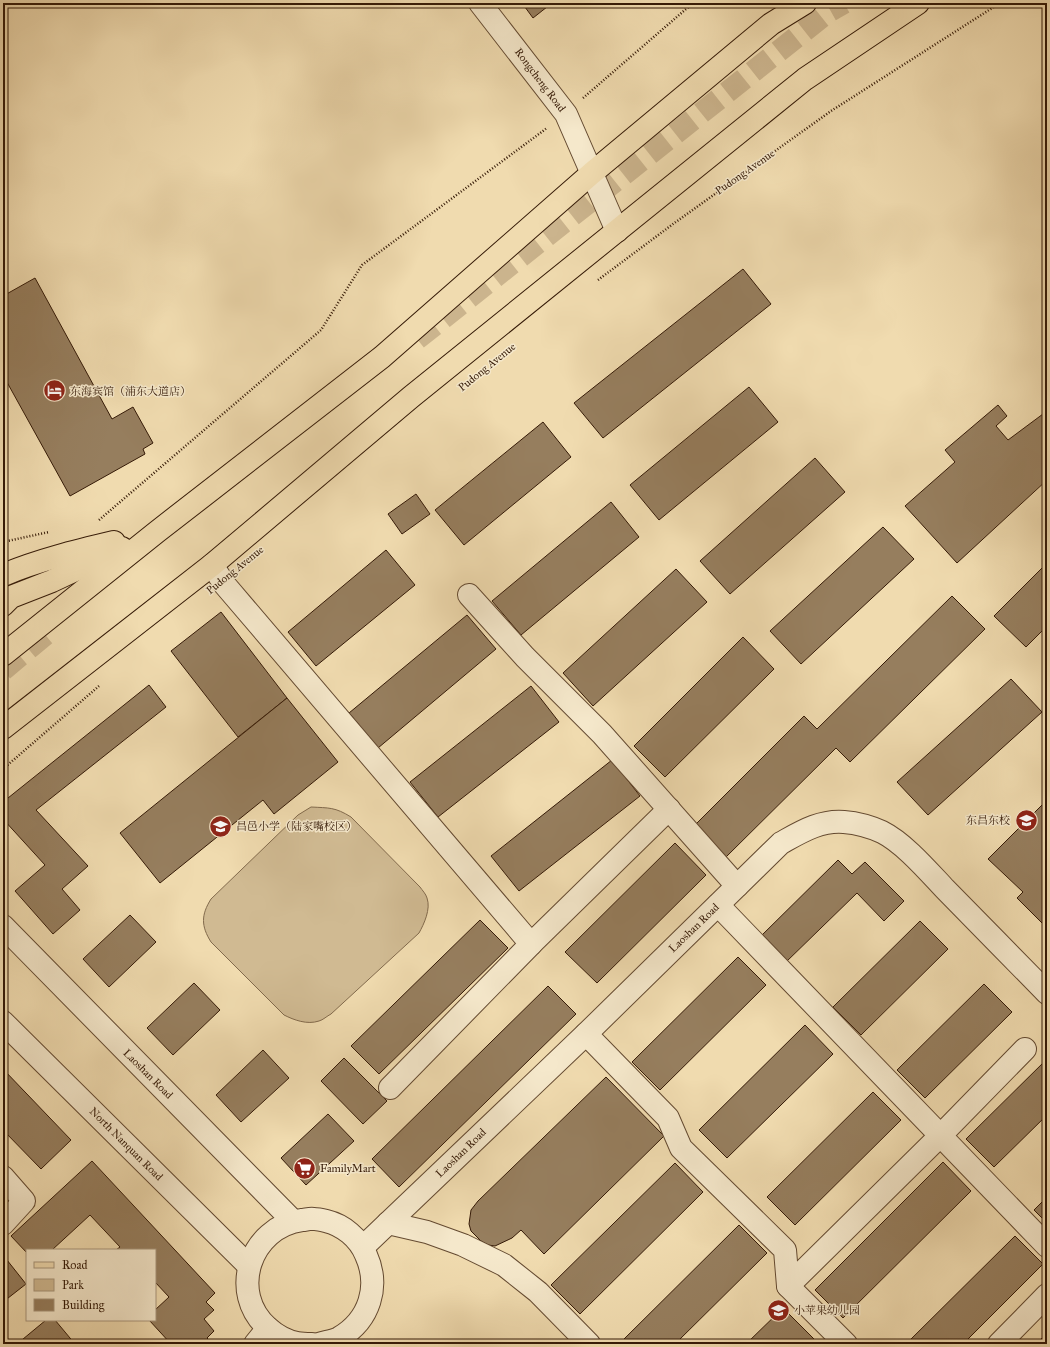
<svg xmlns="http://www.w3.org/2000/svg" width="1050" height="1347" font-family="'IM FELL Great Primer','Noto Serif SC',serif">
<rect width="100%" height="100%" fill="#f0dbaf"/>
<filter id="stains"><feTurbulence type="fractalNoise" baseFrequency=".005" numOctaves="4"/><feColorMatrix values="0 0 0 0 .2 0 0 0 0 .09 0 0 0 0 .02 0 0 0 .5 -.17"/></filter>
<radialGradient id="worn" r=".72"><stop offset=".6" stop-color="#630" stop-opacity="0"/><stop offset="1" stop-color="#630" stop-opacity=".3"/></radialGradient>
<path fill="#d0ba92" stroke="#826a4c" d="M311,807c18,1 24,0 40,10l69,70c2,3 6,7 7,11 4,11 -3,26 -8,35l-88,81c-4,2 -8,6 -12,7 -12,4 -25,-1 -35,-6l-73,-73c-10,-16 -10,-27 0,-43l87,-84z"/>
<g fill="#967e5e" stroke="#351a07">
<path d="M522,3h30l-19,15z"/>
<path d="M743,269l28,35 -168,134 -29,-35z"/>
<path d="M35,278l77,141 21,-12 20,36 -10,6 2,5 -75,42 -67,-121v-79z"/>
<path d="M749,387l29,35 -119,98 -29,-35z"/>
<path d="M998,405l9,11 -11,10 12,14 39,-29v69l-90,83 -52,-57 50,-44 -10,-12z"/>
<path d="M543,422l28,35 -107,88 -29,-35z"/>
<path d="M815,458l30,34 -115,102 -30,-33z"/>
<path d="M416,494l14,20 -28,20 -14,-20z"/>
<path d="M611,502l28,35 -118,98 -29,-34z"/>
<path d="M883,527l31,32 -113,105 -31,-33z"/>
<path d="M386,550l29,35 -99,81 -28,-34z"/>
<path d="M1047,563v63l-21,21 -32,-31z"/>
<path d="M676,569l31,33 -114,104 -30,-33z"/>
<path d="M952,596l33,33 -135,133 -14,-14 -110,109 -31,-32 109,-109 13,13z"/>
<path d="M221,612l66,86 -49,39 -67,-86z"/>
<path d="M467,615l29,34 -118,99 -29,-35z"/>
<path d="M743,637l31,32 -109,108 -31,-31z"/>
<path d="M1011,679l31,33 -114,103 -31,-33z"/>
<path d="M149,685l17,22 -130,103 52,56 -26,23 18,21 -27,24 -38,-43 30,-26 -42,-46v-17z"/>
<path d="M531,686l28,36 -121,95 -28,-35z"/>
<path d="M287,698l51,64 -64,52 -11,-14 -103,83 -40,-50z"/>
<path d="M612,760l28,36 -121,95 -28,-35z"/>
<path d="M1047,800v128l-30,-30 6,-6 -35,-33z"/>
<path d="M675,843l31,32 -109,108 -32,-31z"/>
<path d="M838,860l14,14 13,-12 39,39 -20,20 -27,-28 -72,70 -26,-25z"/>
<path d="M130,915l26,27 -47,45 -26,-28z"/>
<path d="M480,920l28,28 -129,126 -28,-28z"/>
<path d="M920,921l28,28 -87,86 -28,-28z"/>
<path d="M738,957l28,28 -106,105 -28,-28z"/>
<path d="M194,983l26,27 -47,45 -26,-27z"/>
<path d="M984,984l28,28 -87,86 -28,-28z"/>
<path d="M548,986l28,28 -177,173 -27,-28z"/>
<path d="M805,1025l28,29 -106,104 -28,-28z"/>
<path d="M263,1050l26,28 -48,44 -25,-27z"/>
<path d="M344,1058l43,43 -24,23 -42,-43z"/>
<path d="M1047,1059v56l-53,52 -28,-28z"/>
<path d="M3,1069l68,71 -30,29 -38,-39z"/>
<path d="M606,1077l58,59 -120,118 -23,-24 -9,8 -17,8 -7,-1 -7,-4 -10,-10 -2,-7 2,-14 7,-9z"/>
<path d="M873,1092l28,28 -106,105 -28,-28z"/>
<path d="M328,1114l26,27 -48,44 -25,-27z"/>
<path d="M92,1161l123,132 -9,9 8,8 -10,9 10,12 -7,7 6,6h-42l-22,-24h6v-10l14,-13 -14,-15v-32h-39l4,-3 -30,-32 -38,35h-25v3l-16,-17z"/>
<path d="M943,1162l28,29 -128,127 -28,-28z"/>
<path d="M675,1163l28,29 -123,122 -29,-29z"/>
<path d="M1047,1197v26l-13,-13z"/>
<path d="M739,1225l28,28 -92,91h-56z"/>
<path d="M1015,1236l28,28 -80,80h-57z"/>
<path d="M3,1255l23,29 -23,18z"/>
<path d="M783,1308l32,32 -3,4h-66z"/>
<path d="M46,1320h9l20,24h-58z"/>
<path d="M1047,1333v11h-11z"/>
</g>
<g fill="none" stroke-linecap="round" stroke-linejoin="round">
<g stroke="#cbb48d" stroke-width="22" stroke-dasharray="22 11" stroke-linecap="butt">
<path d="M417,339l411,-327 16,-9"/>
<path d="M3,670l49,-41"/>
</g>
<defs>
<g id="minor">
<path d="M480,3l86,111 51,117"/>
<path d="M212,565l13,20 306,359 138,-135"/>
<path d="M469,595l56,62 77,77 135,152"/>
<path d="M718,905l329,341"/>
<path d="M3,926l290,295"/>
<path d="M3,1022l246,244"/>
<path d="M586,1034l82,84 13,30 104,102 3,36 58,58"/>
<path d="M390,1088l141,-144"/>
<path d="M3,1177l21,24 -21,23"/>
<path d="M388,1223l39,9 36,13 41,20 34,27 51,52"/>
<path d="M363,1247l223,-213 195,-191c20,-11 39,-23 63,-21 12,1 27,5 38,10 22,11 46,39 63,57 34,35 68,69 102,104"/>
<path d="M788,1286l152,-150 85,-87"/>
<path d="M255,1344l13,-16"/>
<path d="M312,1344c-5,0 -10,0 -15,-1 -11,-2 -21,-8 -29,-15 -40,-35 -18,-101 34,-108 4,0 8,-2 12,-1 4,0 8,1 12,2 17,4 33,17 40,34 14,31 4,65 -27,83 -6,3 -14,4 -20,6"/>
<path d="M999,1344l48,-49"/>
</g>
<g id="major">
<path d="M3,575c36,-15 73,-24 111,-33"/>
<path d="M3,605l8,-8 41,-16 70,-33"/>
<path d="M3,655l155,-124 224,-174 210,-184 179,-149 34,-21"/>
<path d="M3,728l209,-163 199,-168 394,-318 113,-76"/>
</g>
</defs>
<use href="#minor" stroke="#644a31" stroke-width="24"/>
<use href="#major" stroke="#351a07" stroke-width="24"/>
<g stroke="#351a07" stroke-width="2.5" stroke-dasharray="1 2" stroke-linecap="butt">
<path d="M583,98l110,-95"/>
<path d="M598,280l75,-56 158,-113 169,-108"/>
<path d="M99,520l222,-190 41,-65 185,-137"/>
<path d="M3,542l46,-10"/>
<path d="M3,769l96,-83"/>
</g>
<use href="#minor" stroke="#f5e8cb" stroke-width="22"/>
<use href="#major" stroke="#f0dbaf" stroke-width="22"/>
</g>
<defs>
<symbol id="hotel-disc" viewBox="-11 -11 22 22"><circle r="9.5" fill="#8f2418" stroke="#f5e8cb"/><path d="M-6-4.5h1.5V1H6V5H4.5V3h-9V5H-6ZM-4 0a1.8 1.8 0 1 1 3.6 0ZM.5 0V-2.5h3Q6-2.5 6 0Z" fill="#fff"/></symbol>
<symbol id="school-disc" viewBox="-11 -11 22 22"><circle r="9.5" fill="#8f2418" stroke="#f5e8cb"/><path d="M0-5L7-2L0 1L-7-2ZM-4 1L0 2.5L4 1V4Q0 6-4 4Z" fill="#fff"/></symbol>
<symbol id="supermarket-disc" viewBox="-11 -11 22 22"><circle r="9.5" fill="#8f2418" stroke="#f5e8cb"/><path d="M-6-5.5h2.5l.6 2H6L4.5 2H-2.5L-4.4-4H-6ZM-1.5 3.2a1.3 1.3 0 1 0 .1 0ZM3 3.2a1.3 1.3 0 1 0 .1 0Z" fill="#fff"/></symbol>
</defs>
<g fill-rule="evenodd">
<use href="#hotel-disc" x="42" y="378" width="25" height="25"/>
<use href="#school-disc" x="1014" y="808" width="25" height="25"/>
<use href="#school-disc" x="208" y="814" width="25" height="25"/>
<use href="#supermarket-disc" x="292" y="1156" width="25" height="25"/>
<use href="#school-disc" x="766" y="1298" width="25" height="25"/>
</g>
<g text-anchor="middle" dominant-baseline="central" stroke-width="3" stroke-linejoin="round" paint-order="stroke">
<g font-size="11" fill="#351a07" stroke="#f5e8cb">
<text transform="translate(540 80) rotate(53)">Rongcheng Road</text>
<text transform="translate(745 172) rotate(-35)">Pudong Avenue</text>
<text transform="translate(487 367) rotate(-39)">Pudong Avenue</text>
<text transform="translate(235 570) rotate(-39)">Pudong Avenue</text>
<text transform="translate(694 928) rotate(-44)">Laoshan Road</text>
<text transform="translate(148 1074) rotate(45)">Laoshan Road</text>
<text transform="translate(126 1144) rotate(45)">North Nanquan Road</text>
<text transform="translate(461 1153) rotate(-44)">Laoshan Road</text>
</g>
<g font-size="11" fill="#351a07" stroke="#f5e8cb" text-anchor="start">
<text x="70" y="391">东海宾馆（浦东大道店）</text>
<text x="1010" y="820" text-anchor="end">东昌东校</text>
<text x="236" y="826">昌邑小学（陆家嘴校区）</text>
<text x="320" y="1168">FamilyMart</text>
<text x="794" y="1310">小苹果幼儿园</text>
</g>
</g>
<rect width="1050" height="1347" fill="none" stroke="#f0dbaf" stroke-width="16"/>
<rect x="4" y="4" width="1042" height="1339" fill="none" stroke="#351a07" stroke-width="2"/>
<rect x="8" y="8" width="1034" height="1331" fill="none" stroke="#351a07"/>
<rect x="26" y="1249" width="130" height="72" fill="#f5e8cb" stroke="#a8967d"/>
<rect x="34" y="1262" width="20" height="6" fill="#f0dbaf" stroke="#a8967d"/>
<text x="62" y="1269" font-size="12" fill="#351a07">Road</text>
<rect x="34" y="1279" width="20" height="12" fill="#d0ba92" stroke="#a8967d"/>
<text x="62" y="1289" font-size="12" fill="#351a07">Park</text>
<rect x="34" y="1299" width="20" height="12" fill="#967e5e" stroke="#a8967d"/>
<text x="62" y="1309" font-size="12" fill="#351a07">Building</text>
<rect width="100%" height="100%" filter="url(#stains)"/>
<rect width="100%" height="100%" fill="url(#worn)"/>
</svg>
